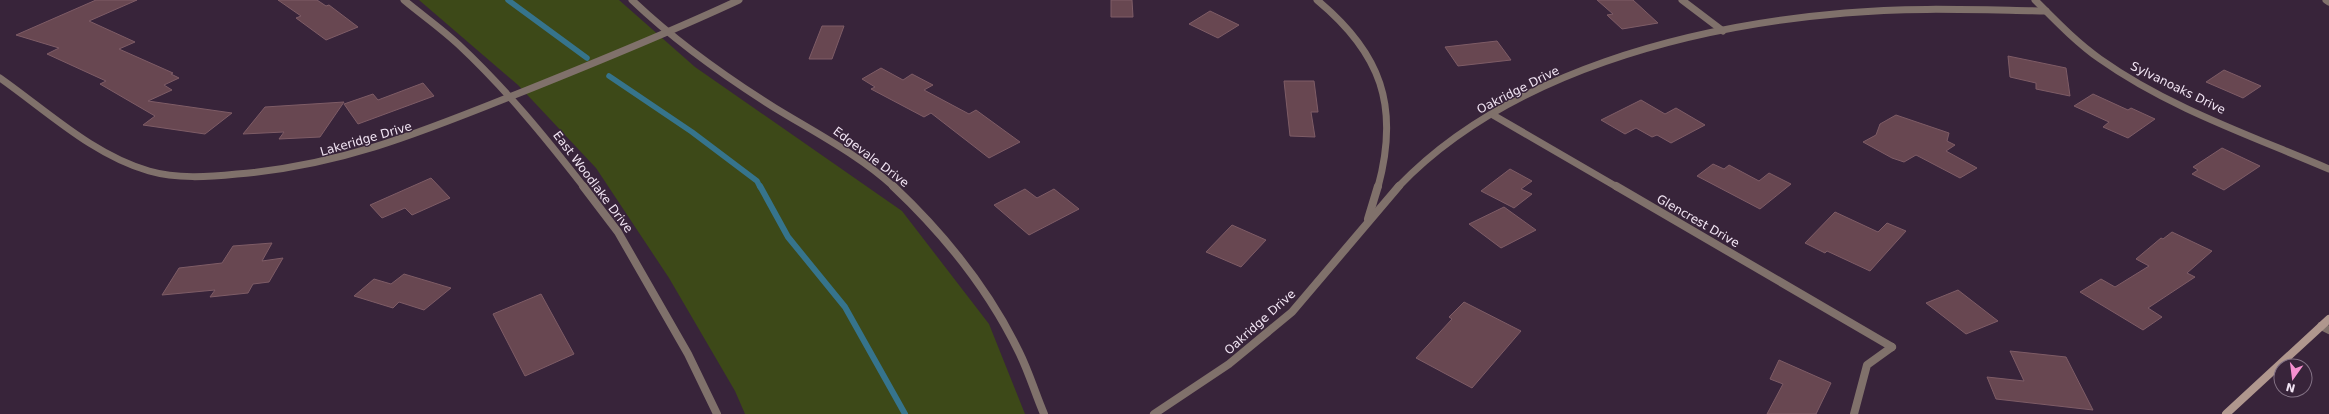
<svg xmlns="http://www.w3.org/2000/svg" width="2329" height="414" font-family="'DejaVu Sans',sans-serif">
<rect width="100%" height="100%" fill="#38243a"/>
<path fill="#3d4918" d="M419,0h200l76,67 207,144 87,113 36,90h-280l-10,-23 -66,-113 -73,-110 -78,-83z"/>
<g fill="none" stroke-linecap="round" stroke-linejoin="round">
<g stroke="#36748c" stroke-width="5.5">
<path d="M508,0l79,58"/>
<path d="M609,76l83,56 65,49 3,6"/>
</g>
<path stroke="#36748c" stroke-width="6" d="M760,186l28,51 57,70 60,107"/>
</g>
<g fill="#684751" stroke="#7e5c66">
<path d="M96,0h41l-48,21 46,21 -16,7 54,24 -2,1 8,4 -15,7 8,5 -24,11 84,12 -27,21 -62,-9 12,-9 -55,-32 6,-3 -59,-27 12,-6 -43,-13z"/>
<path d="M278,0h39l9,6 3,-1 29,22 -32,13 -30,-22 5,-2z"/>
<path d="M1111,0h21l1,17h-22z"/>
<path d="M1597,0h36l25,23 -36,6 -15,-14 6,-1z"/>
<path d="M1210,11l29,14 -21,13 -29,-14z"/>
<path d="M822,26h22l-12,33h-23z"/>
<path d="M1497,41l14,19 -53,6 -13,-19z"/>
<path d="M2008,56l58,12 4,28 -34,-7v-6l-26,-6z"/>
<path d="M881,68l22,12 9,-6 21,11 -9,5 45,24 7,-4 44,32 -31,16 -58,-45 -7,4 -53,-28 4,-2 -13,-8z"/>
<path d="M2224,70l37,16 -18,12 -37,-16z"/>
<path d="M1284,81h30l4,31h-7l4,25 -25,-1z"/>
<path d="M423,83l11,13 -76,28 -14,-20 29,-10 5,6z"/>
<path d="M2093,94l35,16 3,-2 24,11 -27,19 -25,-11 6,-5 -35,-16z"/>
<path d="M1641,100l24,14 11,-6 29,17 -34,18 -14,-8 -5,2 -16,-9 -11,6 -24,-14z"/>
<path d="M344,102l-24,35 -41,2 5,-7 -41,2 22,-27z"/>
<path d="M1896,115l53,18 -2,8 8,4 -9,6 31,17 -17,10 -44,-23 -12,7 -12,-4 -29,-16 13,-7 4,-11z"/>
<path d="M2222,148l38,18 -36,24 -32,-16 6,-4 -5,-3z"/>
<path d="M1713,164l11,5 5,-4 30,16 10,-8 22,11 -31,25 -63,-33z"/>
<path d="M1510,169l22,12 -11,8 11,5 -18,14 -33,-17z"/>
<path d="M431,178l19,20 -38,17 -7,-7 -23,10 -12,-13z"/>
<path d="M1025,189l12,9 17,-9 25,20 -50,26 -35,-30z"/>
<path d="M1504,207l32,23 -35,18 -32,-24z"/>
<path d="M1835,212l43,20 9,-9 19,8 -36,40 -43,-20 -2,2 -20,-10z"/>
<path d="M1232,225l34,15 -25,27 -35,-15z"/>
<path d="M2172,232l40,19 -25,22 8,4 -47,31 14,9 -19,13 -63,-38 21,-13 14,8 34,-21 -13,-7 25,-21 2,1z"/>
<path d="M272,243l-10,18 21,-3 -14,24 -16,2 -5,9 -38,4 5,-7 -53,5 17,-27 43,-5 11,-17z"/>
<path d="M404,274l47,14 -27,22 -25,-8 -6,6 -39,-12 20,-17 17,5z"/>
<path d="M1958,290l40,31 -32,13 -40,-31z"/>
<path d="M541,294l33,60 -49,22 -32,-62z"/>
<path d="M1464,302l57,29 -49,57 -56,-30 36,-39 -3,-2z"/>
<path d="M2010,351l56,6 27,53 -97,-11 -9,-22 37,4z"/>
<path d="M1779,360l52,23 -15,31h-49l16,-30 -13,-5z"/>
</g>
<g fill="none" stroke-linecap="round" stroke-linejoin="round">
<path stroke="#80716b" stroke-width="8" d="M1854,414l13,-49 25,-18"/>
<g stroke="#80716b" stroke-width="7">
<path d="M404,0c18,15 38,29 55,45 46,43 86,92 125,142"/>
<path d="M632,0c44,42 92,76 143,108 41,25 84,47 119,79"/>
<path d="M1317,0c64,53 83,106 61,187"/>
<path d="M1682,0l41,31"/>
<path d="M2035,0c21,21 41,42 65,59 69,49 152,77 229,110"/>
<path d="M2326,0l3,2"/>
<path d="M0,78c47,33 93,77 149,93 28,8 59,6 88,3 103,-8 185,-42 280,-80 75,-30 149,-60 222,-94"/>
<path d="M1493,115l124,72"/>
<path d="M1398,187c110,-115 293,-161 447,-174 67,-6 134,-3 201,-2"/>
</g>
<g stroke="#80716b" stroke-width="8">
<path d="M583,186l35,46 70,122 29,60"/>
<path d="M893,186c51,48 95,102 126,166 10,20 16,41 25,62"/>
<path d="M1616,186l276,161"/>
<path d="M1368,219l10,-33"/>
<path d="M2321,326l8,4"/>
<path d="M1154,414l75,-50 63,-52 107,-126"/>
</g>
<path stroke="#b0978e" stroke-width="8" d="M2226,414l103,-95"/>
</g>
<g text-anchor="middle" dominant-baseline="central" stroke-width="3" stroke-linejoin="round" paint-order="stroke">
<g font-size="12" fill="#f2e5f4" stroke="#38243a">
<text transform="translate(2178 88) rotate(26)">Sylvanoaks Drive</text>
<text transform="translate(1518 90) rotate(-27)">Oakridge Drive</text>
<text transform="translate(366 139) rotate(-16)">Lakeridge Drive</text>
<text transform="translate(871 157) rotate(37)">Edgevale Drive</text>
<text transform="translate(593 182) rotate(53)">East Woodlake Drive</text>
<text transform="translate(1698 221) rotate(30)">Glencrest Drive</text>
<text transform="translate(1260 322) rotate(-42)">Oakridge Drive</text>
</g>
</g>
<g transform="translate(2293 378) rotate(194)"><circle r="19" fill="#38243a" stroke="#827184"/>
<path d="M0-3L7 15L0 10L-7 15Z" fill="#f690d0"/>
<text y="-6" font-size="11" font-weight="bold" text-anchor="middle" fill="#f2e5f4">N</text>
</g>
</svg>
